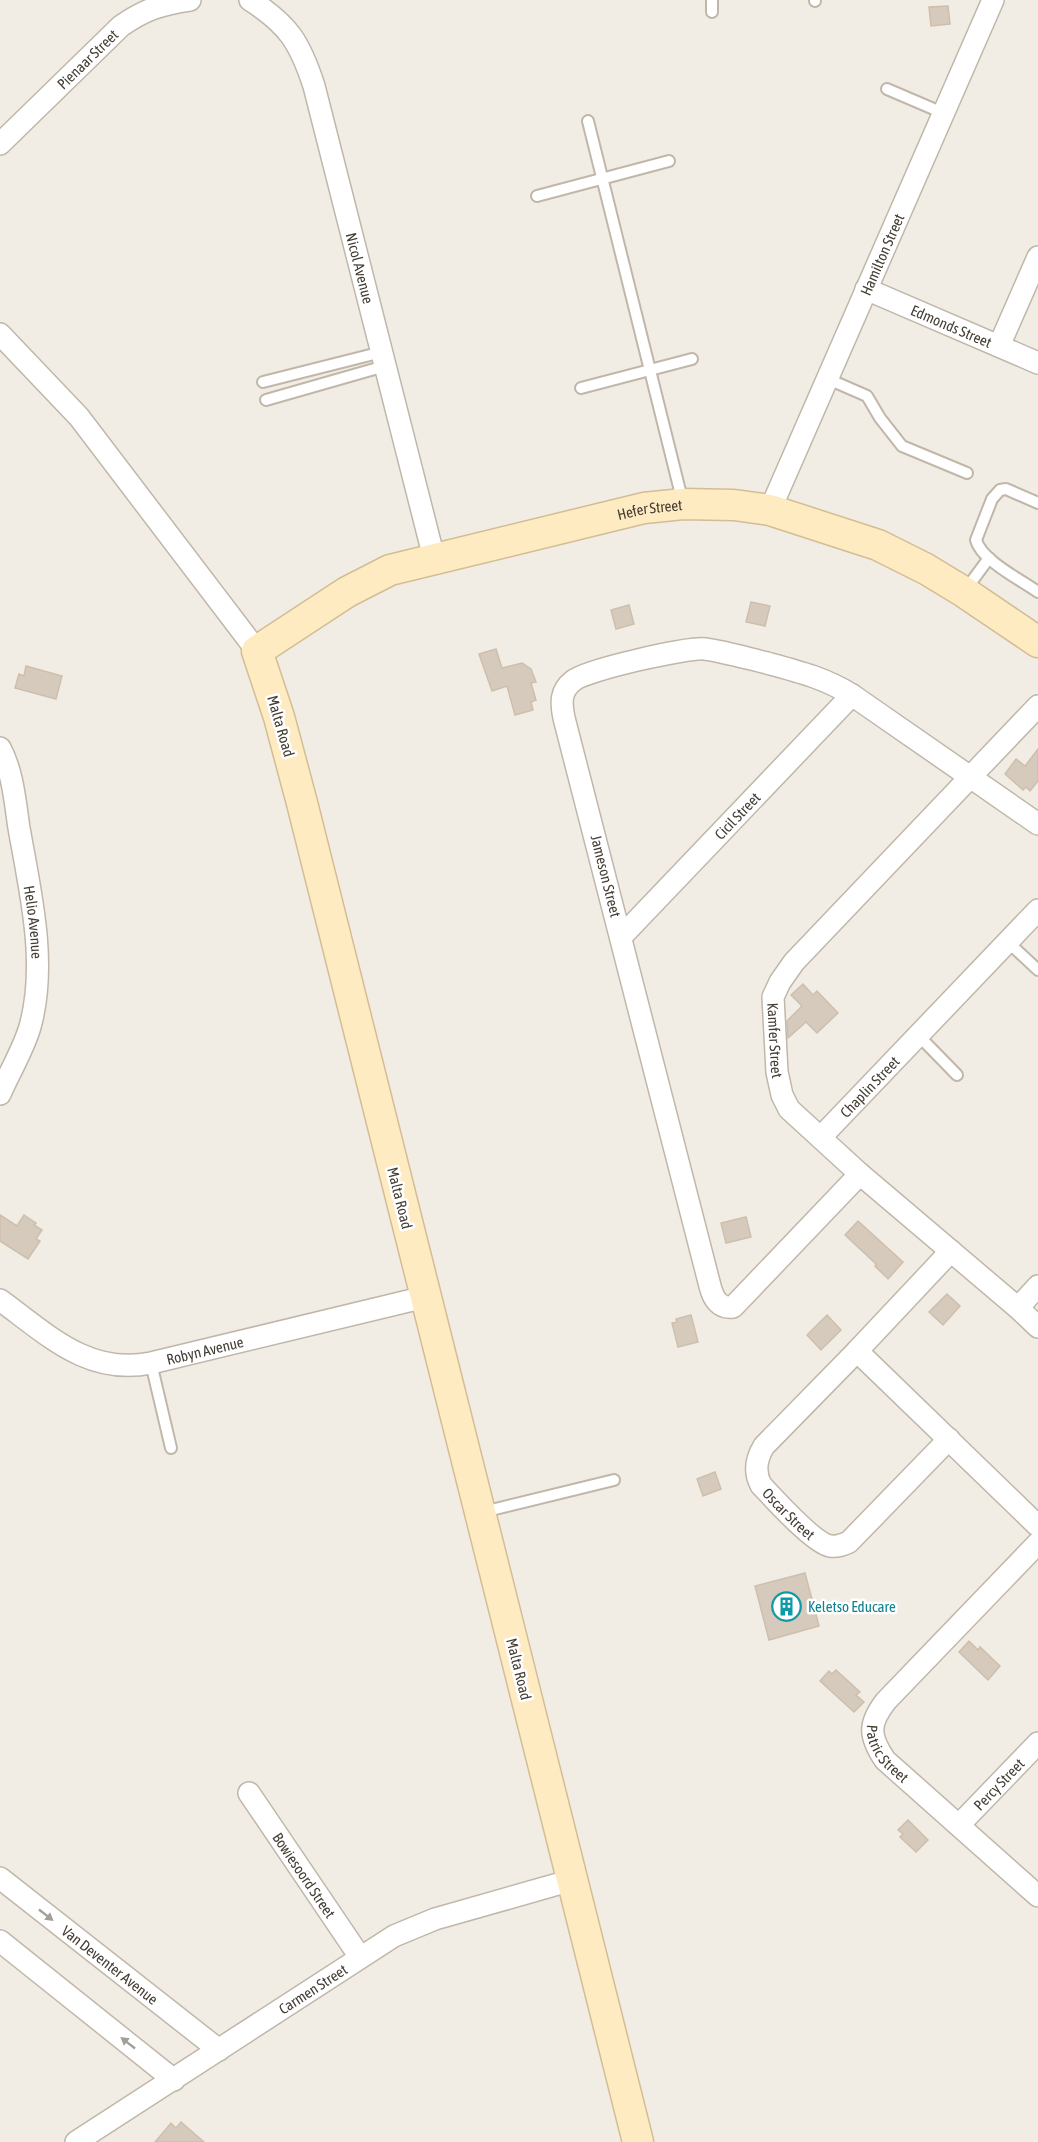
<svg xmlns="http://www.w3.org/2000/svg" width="1038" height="2142" font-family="'Asap Condensed',sans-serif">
<rect width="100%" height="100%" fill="#f2ede4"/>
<g fill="#d6cabd" stroke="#cebfad" stroke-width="1.5">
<path d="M948,6l2,18 -19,2 -2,-19z"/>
<path d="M751,602l19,4 -5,20 -19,-4z"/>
<path d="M629,605l5,19 -18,5 -5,-19z"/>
<path d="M496,649l6,19 20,-5 9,6 5,13 -5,1 5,17 -5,2 2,8 -18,5 -8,-29 -15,5 -13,-37z"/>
<path d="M26,666l36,10 -6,23 -41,-11 4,-14 5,2z"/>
<path d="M1038,749v32l-8,10 -4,-4 -3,3 -18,-16 11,-15 9,7z"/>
<path d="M803,984l10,11 4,-4 21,22 -21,20 -11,-11 -18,16 -1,-17 15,-15 -11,-11z"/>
<path d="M0,1215l17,11 7,-11 12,8 -2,2 8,5 -6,9 4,2 -12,18 -28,-18z"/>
<path d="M746,1217l5,20 -25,6 -5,-20z"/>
<path d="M858,1221l45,41 -15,17 -13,-13 1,-2 -31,-29z"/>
<path d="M947,1294l13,12 -17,19 -14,-13z"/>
<path d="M691,1315l7,27 -20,5 -6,-24 5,-1 -1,-3z"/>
<path d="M827,1315l14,15 -20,20 -14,-15z"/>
<path d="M715,1472l6,17 -18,7 -6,-17z"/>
<path d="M805,1573l14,53 -50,14 -14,-54z"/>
<path d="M969,1641l9,9 2,-3 20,19 -12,14 -29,-28z"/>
<path d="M836,1670l24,22 -4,3 8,7 -10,10 -34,-31 9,-10 3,3z"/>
<path d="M908,1820l20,20 -12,12 -16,-15 3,-3 -5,-4z"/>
<path d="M181,2122l23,20h-49l16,-19 5,5z"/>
</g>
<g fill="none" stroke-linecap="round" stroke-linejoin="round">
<defs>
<g id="lane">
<path d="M815,0v1"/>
<path d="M712,12v-12"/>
<path d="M887,89l56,24"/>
<path d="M588,121l95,382"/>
<path d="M537,196l132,-35"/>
<path d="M828,379l39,17 13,22 22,28 65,27"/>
<path d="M263,382l119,-30"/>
<path d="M581,388l111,-29"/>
<path d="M266,400l119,-34"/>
<path d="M1038,503l-32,-14 -6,1 -8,9 -16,41c5,20 45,40 62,52"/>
<path d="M964,592l25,-34"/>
<path d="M1008,942l30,28"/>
<path d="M918,1035l39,40"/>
<path d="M151,1363l20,85"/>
<path d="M483,1512l131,-32"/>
</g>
<g id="street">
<path id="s1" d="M250,0c39,25 50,43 64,86l120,472"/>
<path id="s2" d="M0,144l121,-118c23,-16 40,-22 69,-26"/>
<path id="s3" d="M866,289l172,74"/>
<path d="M0,334l79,83 178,234"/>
<path d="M999,346l39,-89"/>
<path id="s4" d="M770,510l223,-510"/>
<path id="s5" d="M1038,706l-244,256 -14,20 -7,15 4,75 5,23 7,14 71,65 158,134 20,19"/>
<path id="s6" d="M0,748c13,24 15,54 19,80 11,63 28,132 12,195 -5,22 -22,50 -31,71"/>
<path id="s7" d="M621,937l231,-242"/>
<path id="s8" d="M821,1137l217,-227"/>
<path d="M860,1174l-127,133c-14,2 -20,-9 -23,-21l-146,-568c-3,-15 -4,-27 9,-37 12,-11 115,-34 132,-32 21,3 41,9 62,14 30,8 58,15 85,32l186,129"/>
<path d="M951,1251l-94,100 181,175"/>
<path id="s9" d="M0,1300c47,34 88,76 151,63l274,-66"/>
<path d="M1018,1308l20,-22"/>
<path id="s10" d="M857,1351l-93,95c-8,13 -10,26 -3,39 13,14 53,58 69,61 7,1 13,-1 19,-4l100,-103"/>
<path id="s11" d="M1038,1543l-152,158c-18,23 -17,35 -1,59l153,136"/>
<path id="s12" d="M249,1793l111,164"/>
<path id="s13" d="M959,1825l79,-82"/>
<path id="s14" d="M0,1878l219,172"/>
<path d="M0,1941l174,139"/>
<path id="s15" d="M76,2142l318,-206 41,-17 137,-39"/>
</g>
<g id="secondary">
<path id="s16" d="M638,2142l-336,-1339 -23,-86 -22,-66 90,-59 43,-22 254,-62 39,-4 51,1 36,5 108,35 48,24 38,23 74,50"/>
</g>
</defs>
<use href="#lane" stroke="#c0b7aa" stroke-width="14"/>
<use href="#street" stroke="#c0b7aa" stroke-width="24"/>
<use href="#secondary" stroke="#d2bd94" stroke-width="33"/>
<use href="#lane" stroke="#fff" stroke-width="10"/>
<use href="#street" stroke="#fff" stroke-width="21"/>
<use href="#secondary" stroke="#feebc2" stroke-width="30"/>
</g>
<defs><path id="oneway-solid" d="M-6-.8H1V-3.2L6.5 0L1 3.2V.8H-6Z" transform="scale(1.5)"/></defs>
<g fill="#a29e9a">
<use href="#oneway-solid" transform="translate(46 1915) rotate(38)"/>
<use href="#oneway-solid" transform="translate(128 2043) rotate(-142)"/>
</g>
<defs>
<symbol id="building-ring" viewBox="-11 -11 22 22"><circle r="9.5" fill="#fff" stroke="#0f9aa8" stroke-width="1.5"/><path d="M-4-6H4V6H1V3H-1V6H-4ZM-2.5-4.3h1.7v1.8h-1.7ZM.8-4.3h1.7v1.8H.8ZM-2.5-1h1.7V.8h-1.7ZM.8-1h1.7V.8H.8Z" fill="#0f9aa8"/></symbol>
</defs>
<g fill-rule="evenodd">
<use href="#building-ring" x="770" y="1590" width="33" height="33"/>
</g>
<g text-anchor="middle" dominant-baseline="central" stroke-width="5" stroke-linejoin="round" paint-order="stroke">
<g font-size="15" fill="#443d34" stroke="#fff">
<text stroke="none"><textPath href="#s2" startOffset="122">Pienaar Street</textPath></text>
<text stroke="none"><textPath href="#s4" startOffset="279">Hamilton Street</textPath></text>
<text stroke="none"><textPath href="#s1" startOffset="298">Nicol Avenue</textPath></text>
<text stroke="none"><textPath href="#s3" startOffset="93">Edmonds Street</textPath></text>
<text stroke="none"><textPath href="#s16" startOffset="1962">Hefer Street</textPath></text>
<text transform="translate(281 726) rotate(74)">Malta Road</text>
<text stroke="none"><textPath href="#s7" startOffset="168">Cicil Street</textPath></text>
<text transform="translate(606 876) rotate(76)">Jameson Street</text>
<text stroke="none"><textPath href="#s6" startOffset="178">Helio Avenue</textPath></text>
<text stroke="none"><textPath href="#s5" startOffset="438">Kamfer Street</textPath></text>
<text stroke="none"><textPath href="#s8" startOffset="70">Chaplin Street</textPath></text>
<text transform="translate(400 1198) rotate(76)">Malta Road</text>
<text stroke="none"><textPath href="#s9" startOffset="225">Robyn Avenue</textPath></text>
<text stroke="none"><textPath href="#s10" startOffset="214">Oscar Street</textPath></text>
<text transform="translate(519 1669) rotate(76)">Malta Road</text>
<text stroke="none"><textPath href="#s11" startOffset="280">Patric Street</textPath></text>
<text stroke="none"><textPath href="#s13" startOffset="57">Percy Street</textPath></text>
<text stroke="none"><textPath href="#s12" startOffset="99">Bowiesoord Street</textPath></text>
<text stroke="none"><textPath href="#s14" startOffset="140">Van Deventer Avenue</textPath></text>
<text stroke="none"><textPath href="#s15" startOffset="282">Carmen Street</textPath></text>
</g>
<g font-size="15" fill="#0d838f" stroke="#fff" text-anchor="start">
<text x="808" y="1606">Keletso Educare</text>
</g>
</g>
</svg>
